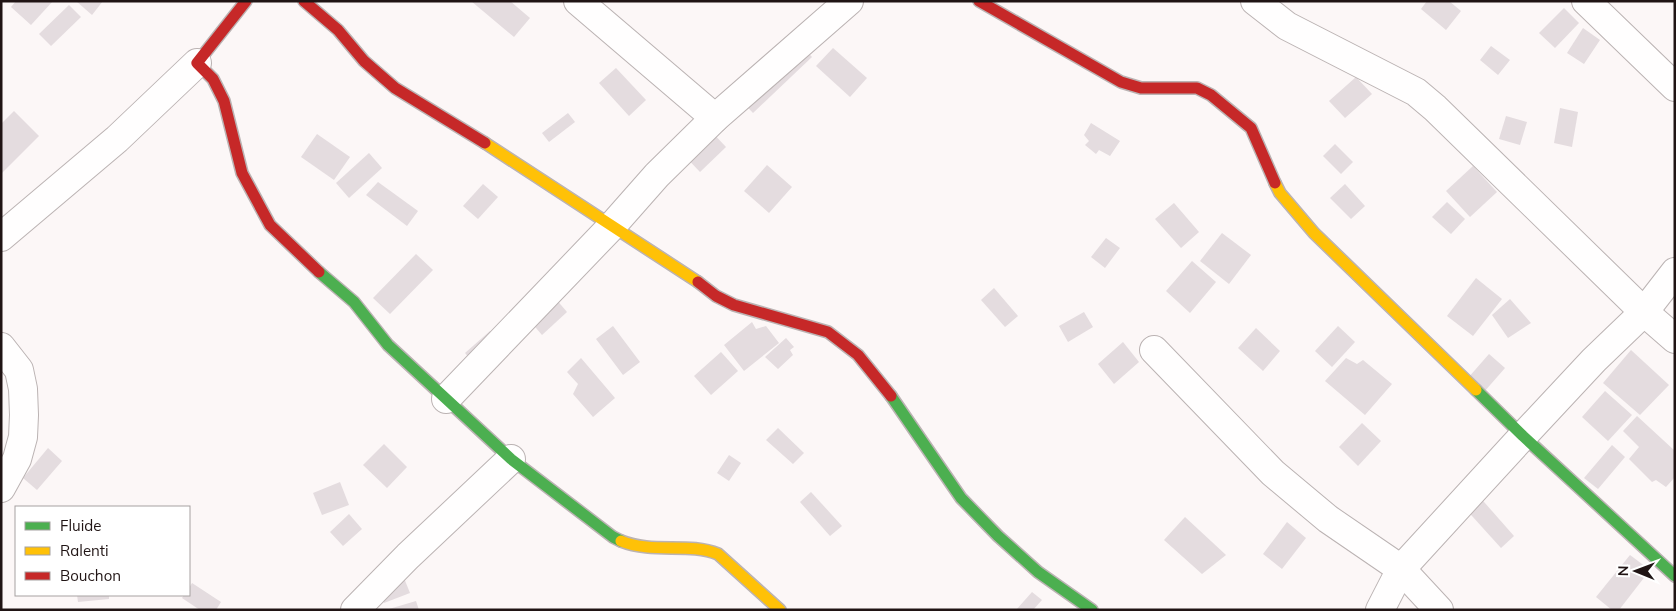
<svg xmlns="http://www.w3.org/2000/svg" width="1676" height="611" font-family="Mulish,sans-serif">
<rect width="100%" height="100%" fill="#fcf7f7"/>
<g fill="#e4dcdf">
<path d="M16,1h37l-22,24 -20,-18z"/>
<path d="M76,1h27l-11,14z"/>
<path d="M471,1h39l20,17 -16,19z"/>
<path d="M1427,1h22l12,10 -15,19 -25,-21z"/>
<path d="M69,5l12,12 -30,29 -12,-12z"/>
<path d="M1564,8l15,15 -24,25 -16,-15z"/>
<path d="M1583,28l17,12 -16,24 -17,-11z"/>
<path d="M793,36l19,21 -59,56 -19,-20z"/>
<path d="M1491,46l19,14 -12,15 -18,-15z"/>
<path d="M833,48l34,30 -17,19 -34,-31z"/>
<path d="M616,68l30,32 -17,16 -30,-33z"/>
<path d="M1356,77l16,17 -27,24 -16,-17z"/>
<path d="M1560,108l18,4 -6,35 -18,-4z"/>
<path d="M14,111l25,25 -38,38v-50z"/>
<path d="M568,113l7,9 -26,20 -7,-9z"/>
<path d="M1506,116l21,6 -7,23 -21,-6z"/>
<path d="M1091,123l29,18 -10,15 -11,-6 -3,4 -11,-9 4,-4 -5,-6z"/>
<path d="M708,128l18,19 -26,25 -18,-19z"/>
<path d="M317,134l33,23 -16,23 -33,-23z"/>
<path d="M1335,144l18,18 -12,12 -18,-18z"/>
<path d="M369,153l13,15 -33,30 -13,-15z"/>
<path d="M767,165l25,22 -23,26 -25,-22z"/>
<path d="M1473,166l24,26 -27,25 -24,-26z"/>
<path d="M378,182l40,29 -11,15 -41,-31z"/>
<path d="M483,184l15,13 -20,22 -15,-13z"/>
<path d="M1345,184l20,22 -14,13 -21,-21z"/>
<path d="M1447,202l18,17 -14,15 -19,-17z"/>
<path d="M1174,203l25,29 -18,16 -26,-29z"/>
<path d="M1222,233l29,22 -22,29 -29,-23z"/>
<path d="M1106,238l14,10 -15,20 -14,-11z"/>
<path d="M416,254l17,16 -43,44 -17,-16z"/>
<path d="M1192,261l24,21 -26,31 -24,-22z"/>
<path d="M1476,278l26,21 -29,37 -26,-20z"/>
<path d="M994,288l24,28 -13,11 -24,-27z"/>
<path d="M549,291l18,21 -25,23 -18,-21z"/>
<path d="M1510,299l21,24 -23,15 -16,-23z"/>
<path d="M1084,312l9,15 -25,15 -9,-16z"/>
<path d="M752,322l4,7 10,-3 13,17 -35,28 -20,-26z"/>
<path d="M613,326l27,36 -17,13 -27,-36z"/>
<path d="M1338,326l17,16 -23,25 -17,-16z"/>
<path d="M1256,328l24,23 -17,20 -25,-23z"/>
<path d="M490,331l12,14 -25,22 -12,-14z"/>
<path d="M786,338l8,9 -4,3 3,5 -15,14 -13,-12z"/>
<path d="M1123,342l16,20 -25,22 -16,-20z"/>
<path d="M1631,350l38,35 -29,30 -37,-32z"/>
<path d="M721,352l17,19 -27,24 -17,-19z"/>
<path d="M1489,354l16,14 -21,24 -16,-14z"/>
<path d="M581,358l34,40 -22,19 -20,-23 5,-10 -11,-12z"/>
<path d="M1346,358l11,6 6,-4 29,24 -27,31 -40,-34z"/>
<path d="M1605,391l27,24 -24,26 -26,-24z"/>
<path d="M1637,416l38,35v26l-9,10 -10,-7 -4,2 -23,-23 10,-12 -16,-16z"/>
<path d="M1362,423l19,18 -23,25 -19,-19z"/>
<path d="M778,428l26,25 -11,11 -27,-24z"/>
<path d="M384,444l23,23 -20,21 -24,-23z"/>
<path d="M1612,445l13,12 -27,32 -14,-11z"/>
<path d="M48,448l14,13 -25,29 -14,-12z"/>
<path d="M729,455l12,8 -12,18 -12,-8z"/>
<path d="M340,482l9,23 -27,10 -9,-22z"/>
<path d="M811,492l31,34 -12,10 -30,-34z"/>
<path d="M1477,494l37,42 -13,12 -38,-42z"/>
<path d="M349,514l13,15 -19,17 -13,-14z"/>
<path d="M1185,517l41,38 -24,19 -38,-34z"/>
<path d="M1287,522l19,16 -24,31 -19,-15z"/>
<path d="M1630,555l20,15 -31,40h-7l-16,-13z"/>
<path d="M404,578l6,15 -26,10 -5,-15z"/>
<path d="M192,583l29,19 -5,8h-16l-18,-12 2,-3h5v-7z"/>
<path d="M1032,592l10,8 -9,10h-17z"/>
<path d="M77,595h32v4l-31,3z"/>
<path d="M416,601l3,9h-30v-1z"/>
</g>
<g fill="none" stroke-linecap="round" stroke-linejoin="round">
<defs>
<g id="street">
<path d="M578,1l137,117"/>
<path d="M1255,1l32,25 129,66 19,16 209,204 31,27"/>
<path d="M1586,1l89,86"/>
<path d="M1,237l116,-98 80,-76"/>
<path d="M1,347l18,23 4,19 1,26 -1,22 -6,22 -16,29"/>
<path d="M1154,350l119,123 55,46 73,50 38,41"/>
<path d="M446,399l166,-173 45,-51 58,-57 134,-117"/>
<path d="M355,610l53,-54 103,-97"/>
<path d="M1380,610l21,-41 122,-133 71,-76 50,-48 31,-40"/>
</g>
<g id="fast">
<path d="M319,272l35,30 34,43 123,114 102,78 8,4"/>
<path d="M1476,390l47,46 152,140"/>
<path d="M891,396l70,102 37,38 40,36 54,38"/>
</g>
<g id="slow">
<path d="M485,143l213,139"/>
<path d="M1275,183l5,10 34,40 162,157"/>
<path d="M621,541c32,13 68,1 97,13l62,56"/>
</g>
<g id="jam">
<path d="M246,1l-49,62 16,16 11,22 18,72 28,52 49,47"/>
<path d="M304,1l34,29 26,31 31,27 90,55"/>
<path d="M979,1l142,81 20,6h56l14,7 40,33 24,55"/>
<path d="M698,282l18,14 18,9 94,27 30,23 33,41"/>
</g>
</defs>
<use href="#street" stroke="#bbb3b3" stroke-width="30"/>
<use href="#fast" stroke="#bbb3b3" stroke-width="14"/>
<use href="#slow" stroke="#bbb3b3" stroke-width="14"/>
<use href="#jam" stroke="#bbb3b3" stroke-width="14"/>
<use href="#street" stroke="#fffefe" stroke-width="28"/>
<use href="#fast" stroke="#4caf50" stroke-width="11"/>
<use href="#slow" stroke="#ffc107" stroke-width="11"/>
<use href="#jam" stroke="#c62828" stroke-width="11"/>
</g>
<rect width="1676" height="611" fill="none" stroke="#201414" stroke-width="5"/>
<rect x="15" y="506" width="175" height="90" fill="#ffffff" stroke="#a6a1a1"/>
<rect x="25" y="522" width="25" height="8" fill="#4caf50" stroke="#a6a1a1"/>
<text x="60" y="531" font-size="15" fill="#201414">Fluide</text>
<rect x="25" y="547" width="25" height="8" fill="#ffc107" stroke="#a6a1a1"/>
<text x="60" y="556" font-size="15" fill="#201414">Ralenti</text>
<rect x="25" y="572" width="25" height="8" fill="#c62828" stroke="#a6a1a1"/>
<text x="60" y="581" font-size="15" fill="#201414">Bouchon</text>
<g transform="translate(1636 571) rotate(271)" stroke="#ffffff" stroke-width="4" paint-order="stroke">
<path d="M0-4L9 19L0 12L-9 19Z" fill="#201414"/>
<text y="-8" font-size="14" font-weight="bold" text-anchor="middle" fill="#201414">N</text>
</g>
</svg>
